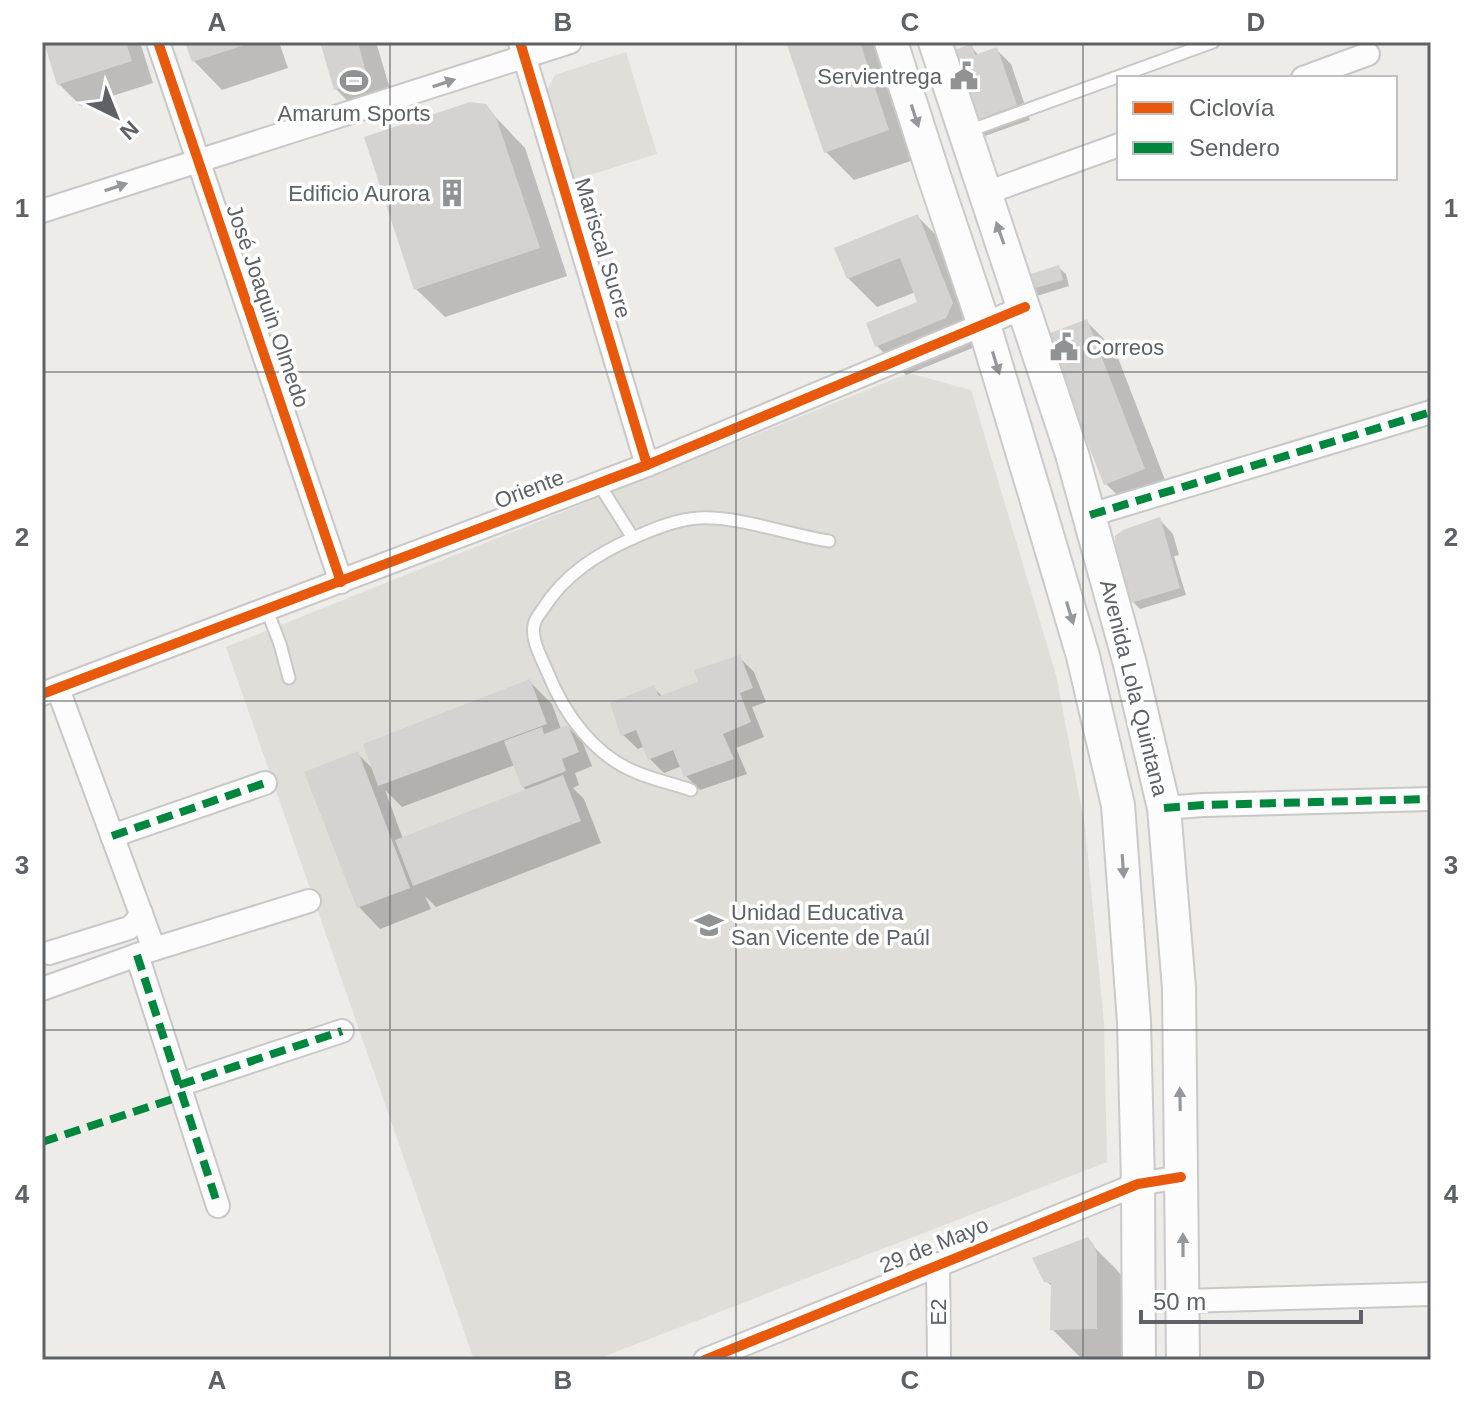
<svg xmlns="http://www.w3.org/2000/svg" width="1473" height="1402" font-family="Arial,sans-serif">
<rect width="100%" height="100%" fill="#edece9"/>
<g fill="#e0ded9">
<path d="M626,52l31,102 -83,26 -27,-90 8,-15z"/>
<path d="M909,373l62,17 85,285 29,151 19,197 3,139 -512,198h-121l-248,-713z"/>
</g>
<g fill="#0003" fill-rule="evenodd">
<path d="M46,42h94l13,41 -72,23 -22,-22z"/>
<path d="M187,42h92l9,26 -66,22 -28,-29z"/>
<path d="M322,42h54l20,67 -32,9 -28,-29z"/>
<path d="M789,42h89l39,117 -63,21 -28,-28z"/>
<path d="M971,46l8,10 18,-6 14,14 19,56 -45,16 -15,-15z"/>
<path d="M485,106l40,42 42,128 -122,41 -29,-28z"/>
<path d="M917,216l29,29 29,102 -69,28 -29,-29 43,-43 -4,-11 -39,15 -29,-29z"/>
<path d="M1059,268l7,6 3,12 -32,10 -7,-7z"/>
<path d="M1086,321l29,29 57,148 -37,14 -29,-28z"/>
<path d="M1159,519l14,15 6,21 -5,1 12,39 -46,14 -7,-7z"/>
<path d="M739,657l15,15 12,30 -14,5 12,30 -28,11 11,26 -47,16 -14,-14 -4,-10 -18,7 -14,-14 -5,-13 -7,3 -15,-14 31,-47 9,9 37,-14z"/>
<path d="M530,682l22,22 9,25 7,-2 14,14 10,25 -17,7 4,12 -6,3 11,11 17,44 -165,64 -11,-11 6,13 -51,20 -21,-22 -2,-154 17,17zM515,765l8,22 4,4 -124,48 -18,-49 17,17z"/>
<path d="M1087,1240l29,29 6,7 4,8 -1,73 -44,1 -29,-29 1,-42 -7,-6z"/>
</g>
<g fill="#d4d3d2">
<path d="M44,42h82l6,19 -75,24z"/>
<path d="M185,42h66v1l-59,19z"/>
<path d="M320,42h38l10,38 -34,10z"/>
<path d="M786,42h74l29,88 -65,23z"/>
<path d="M972,44l3,11 22,-8 20,58 -48,18 -24,-70z"/>
<path d="M470,102l16,2 10,13 44,131 -126,42 -50,-153z"/>
<path d="M918,214l35,89 -7,15 -71,29 -9,-24 51,-21 -17,-44 -53,21 -13,-31z"/>
<path d="M1059,265l4,15 -34,10 -4,-14z"/>
<path d="M1087,319l58,150 -41,16 -59,-150z"/>
<path d="M1160,517l20,71 -49,15 -15,-48 -1,-19 8,-6z"/>
<path d="M740,655l13,33 -13,5 11,29 -28,12 11,25 -50,18 -11,-27 -25,10 -12,-30 -15,6 -11,-33 44,-18 5,11 39,-14 -4,-12z"/>
<path d="M530,679l17,45 -169,62 -15,-42z"/>
<path d="M568,725l11,27 -17,7 4,12 -44,17 -18,-47 38,-14 2,7z"/>
<path d="M358,751l52,137 -53,20 -53,-136z"/>
<path d="M563,775l18,46 -168,65 -18,-46z"/>
<path d="M1088,1237l6,8 3,9v75l-47,1 1,-47 -7,-1 -12,-24z"/>
</g>
<g fill="none" stroke-linecap="round" stroke-linejoin="round">
<defs>
<g id="service">
<path d="M966,132l247,-90"/>
<path d="M599,484l34,54c-36,16 -69,37 -90,71 -3,4 -8,10 -9,16 -3,15 7,32 13,46 17,43 47,85 91,102 17,7 36,11 53,17"/>
<path d="M633,538c20,-9 44,-19 66,-20 40,-2 90,17 130,23"/>
<path d="M267,610l13,34 9,34"/>
</g>
<g id="minor">
<path d="M158,42l183,540"/>
<path d="M520,42l127,423"/>
<path d="M1303,78l65,-24"/>
<path d="M986,193l133,-48"/>
<path d="M42,211l528,-169"/>
<path d="M1090,515l341,-103"/>
<path d="M58,689l96,260"/>
<path d="M42,694l605,-229 378,-158"/>
<path d="M1164,808l39,-3 228,-6"/>
<path d="M112,836l153,-53"/>
<path d="M49,953l80,-25 7,-6 5,-9"/>
<path d="M137,955l81,251"/>
<path d="M42,989l112,-40 155,-48"/>
<path d="M179,1085l163,-54"/>
<path d="M938,1264l1,96"/>
<path d="M1183,1301l248,-7"/>
<path d="M705,1360l433,-176 43,-7"/>
</g>
<g id="secondary">
<path d="M891,42l42,131 51,152 56,186 43,145 35,149 16,217 4,162 1,176"/>
<path d="M935,42l137,412 58,210 34,144 15,180 4,372"/>
</g>
</defs>
<use href="#service" stroke="#c8c8c8" stroke-width="15"/>
<use href="#minor" stroke="#c8c8c8" stroke-width="26"/>
<use href="#secondary" stroke="#cacaca" stroke-width="36"/>
<use href="#service" stroke="#fcfcfc" stroke-width="11"/>
<use href="#minor" stroke="#fcfcfc" stroke-width="22"/>
<use href="#secondary" stroke="#fcfcfc" stroke-width="32"/>
<g stroke="#00873e" stroke-width="8" stroke-dasharray="16 8" stroke-linecap="butt">
<path d="M1090,515l341,-103"/>
<path d="M1164,808l39,-3 228,-6"/>
<path d="M112,836l153,-53"/>
<path d="M137,955l81,251"/>
<path d="M179,1085l163,-54"/>
<path d="M42,1142l140,-46"/>
</g>
<defs>
<g id="cycleway">
<path d="M158,42l183,540"/>
<path d="M520,42l127,423"/>
<path d="M42,694l605,-229 378,-158"/>
<path d="M705,1360l433,-176 43,-7"/>
</g>
</defs>
<use href="#cycleway" stroke="#fff" stroke-width="15"/>
<use href="#cycleway" stroke="#e8590c" stroke-width="10"/>
</g>
<defs><path id="oneway-solid" d="M-6-.8H1V-3.2L6.5 0L1 3.2V.8H-6Z" transform="scale(2)"/></defs>
<g fill="#95989a">
<use href="#oneway-solid" transform="translate(444 83) rotate(-18)"/>
<use href="#oneway-solid" transform="translate(915 116) rotate(72)"/>
<use href="#oneway-solid" transform="translate(116 187) rotate(-18)"/>
<use href="#oneway-solid" transform="translate(1000 233) rotate(-109)"/>
<use href="#oneway-solid" transform="translate(996 363) rotate(73)"/>
<use href="#oneway-solid" transform="translate(1070 613) rotate(73)"/>
<use href="#oneway-solid" transform="translate(1123 866) rotate(86)"/>
<use href="#oneway-solid" transform="translate(1180 1099) rotate(-91)"/>
<use href="#oneway-solid" transform="translate(1183 1245) rotate(-90)"/>
</g>
<path fill="none" stroke="#5e6266" stroke-width="2" stroke-opacity="0.55" d="M390,42v1318M736,42v1318M1083,42v1318M42,372h1389M42,701h1389M42,1030h1389"/>
<defs>
<symbol id="civic-bare" viewBox="-9 -9 18 18"><path d="M-.6-6.5H3V-4.5H.6V-3L4-1V1h2V6H-6V1h2V-1L-.6-3ZM-1.2 2.5V6h2.4V2.5Z" fill="#909294" stroke="#fff" stroke-width="2.5" paint-order="stroke"/></symbol>
<symbol id="stadium-bare" viewBox="-9 -9 18 18"><path d="M0-5a6.5 5 0 1 0 0 10a6.5 5 0 1 0 0-10ZM-3.5-1.8h7v3.6h-7Z" fill="#909294" stroke="#fff" stroke-width="2.5" paint-order="stroke"/></symbol>
<symbol id="building-bare" viewBox="-9 -9 18 18"><path d="M-4-6H4V6H1V3H-1V6H-4ZM-2.5-4.3h1.7v1.8h-1.7ZM.8-4.3h1.7v1.8H.8ZM-2.5-1h1.7V.8h-1.7ZM.8-1h1.7V.8H.8Z" fill="#909294" stroke="#fff" stroke-width="2.5" paint-order="stroke"/></symbol>
<symbol id="school-bare" viewBox="-9 -9 18 18"><path d="M0-5L7-2L0 1L-7-2ZM-4 1L0 2.5L4 1V4Q0 6-4 4Z" fill="#909294" stroke="#fff" stroke-width="2.5" paint-order="stroke"/></symbol>
</defs>
<g fill-rule="evenodd">
<use href="#civic-bare" x="944" y="56" width="40" height="40"/>
<use href="#stadium-bare" x="334" y="61" width="40" height="40"/>
<use href="#building-bare" x="432" y="173" width="40" height="40"/>
<use href="#civic-bare" x="1044" y="327" width="40" height="40"/>
<use href="#school-bare" x="689" y="905" width="40" height="40"/>
</g>
<g text-anchor="middle" dominant-baseline="central" stroke-width="7" stroke-linejoin="round" paint-order="stroke">
<g font-size="22" fill="#5e6266" stroke="#fff" text-anchor="end">
<text x="942" y="76">Servientrega</text>
<text x="354" y="113" text-anchor="middle">Amarum Sports</text>
<text x="430" y="193">Edificio Aurora</text>
<text x="1086" y="347" text-anchor="start">Correos</text>
<text x="731" y="912" text-anchor="start">Unidad Educativa<tspan x="731" dy="25">San Vicente de Paúl</tspan></text>
</g>
<g font-size="22" fill="#5e6266" stroke="#fff">
<text transform="translate(603 248) rotate(73)">Mariscal Sucre</text>
<text transform="translate(268 306) rotate(71)">José Joaquin Olmedo</text>
<text transform="translate(529 489) rotate(-21)">Oriente</text>
<text transform="translate(1134 688) rotate(76)">Avenida Lola Quintana</text>
<text transform="translate(934 1245) rotate(-22)">29 de Mayo</text>
<text transform="translate(938 1312) rotate(-90)">E2</text>
</g>
</g>
<rect width="1473" height="1402" fill="none" stroke="#ffffff" stroke-width="88"/>
<rect x="1117" y="76" width="280" height="104" fill="#ffffff" stroke="#bfc0c2" stroke-width="2"/>
<rect x="1133" y="102" width="40" height="12" fill="#e8590c" stroke="#bfc0c2" stroke-width="2"/>
<text x="1189" y="116" font-size="24" fill="#5e6266">Ciclovía</text>
<rect x="1133" y="142" width="40" height="12" fill="#00873e" stroke="#bfc0c2" stroke-width="2"/>
<text x="1189" y="156" font-size="24" fill="#5e6266">Sendero</text>
<g transform="translate(116 116) rotate(137)" stroke="#ffffff" stroke-width="6" paint-order="stroke">
<path d="M0-6L14 30L0 20L-14 30Z" fill="#5e6266"/>
<text y="-12" font-size="22" font-weight="bold" text-anchor="middle" fill="#5e6266">N</text>
</g>
<path d="M1141 1310v12h220v-12" fill="none" stroke="#5e6266" stroke-width="4"/>
<text x="1153" y="1310" font-size="24" fill="#5e6266" stroke="#ffffff" stroke-width="6" paint-order="stroke">50 m</text>
<rect x="44" y="44" width="1385" height="1314" fill="none" stroke="#5e6266" stroke-width="3"/>
<g font-size="26" text-anchor="middle" font-weight="bold" fill="#5e6266">
<text x="217" y="31">A</text>
<text x="563" y="31">B</text>
<text x="910" y="31">C</text>
<text x="1256" y="31">D</text>
<text x="22" y="217">1</text>
<text x="1451" y="217">1</text>
<text x="22" y="546">2</text>
<text x="1451" y="546">2</text>
<text x="22" y="874">3</text>
<text x="1451" y="874">3</text>
<text x="22" y="1203">4</text>
<text x="1451" y="1203">4</text>
<text x="217" y="1389">A</text>
<text x="563" y="1389">B</text>
<text x="910" y="1389">C</text>
<text x="1256" y="1389">D</text>
</g>
</svg>
